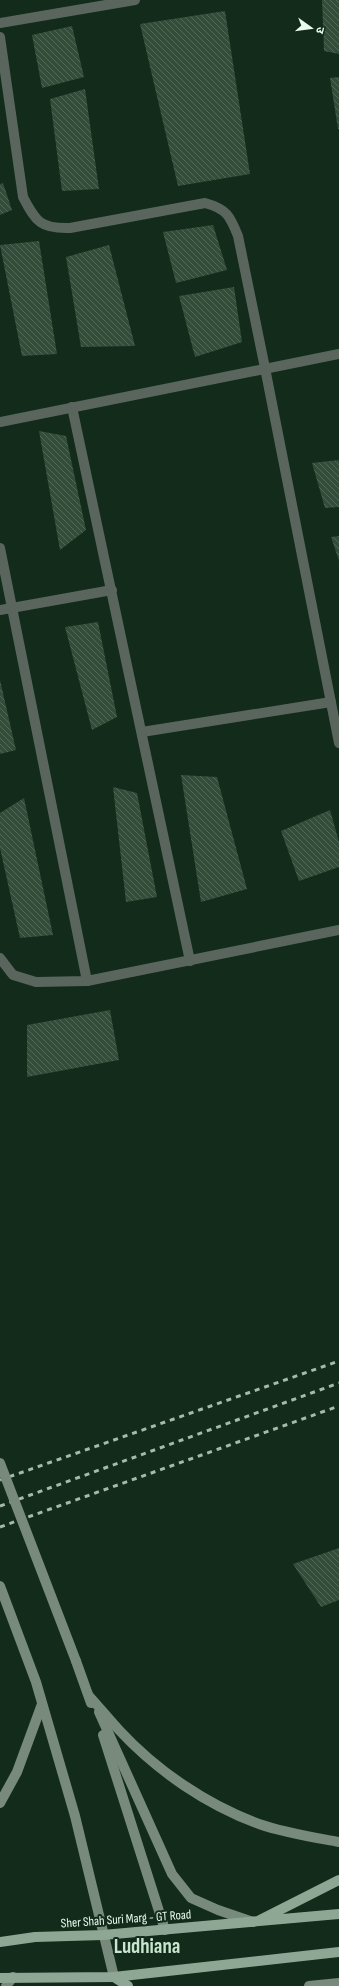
<svg xmlns="http://www.w3.org/2000/svg" width="339" height="1986" font-family="'Sofia Sans Condensed','Noto Sans Devanagari',sans-serif">
<defs>
<pattern id="building-back-hatch" width="6" height="6" patternUnits="userSpaceOnUse"><rect width="6" height="6" fill="#334d3a"/><path d="M-1 5l2 2M0 0l6 6M5-1l2 2" fill="none" stroke="#516857"/></pattern>
</defs>
<rect width="100%" height="100%" fill="#122b1a"/>
<g fill="url(#building-back-hatch)">
<path d="M322,0h17v54l-15,-3z"/>
<path d="M225,11l25,163 -72,12 -38,-162z"/>
<path d="M72,26l12,51 -42,11 -10,-53z"/>
<path d="M339,77v52h-1l-8,-51z"/>
<path d="M85,89l14,100 -37,2 -12,-92z"/>
<path d="M3,183l9,27 -12,5v-31z"/>
<path d="M213,225l14,45 -51,13 -13,-51z"/>
<path d="M39,241l18,113 -35,2 -22,-111z"/>
<path d="M109,245l26,101 -54,1 -15,-90z"/>
<path d="M234,287l8,55 -47,15 -16,-61z"/>
<path d="M39,431l27,5 20,94 -26,20z"/>
<path d="M339,460v47l-14,1 -13,-45z"/>
<path d="M339,536v25l-8,-24z"/>
<path d="M98,622l19,95 -25,13 -27,-103z"/>
<path d="M0,680l16,70 -16,4z"/>
<path d="M181,775l36,2 30,112 -46,13z"/>
<path d="M113,787l24,6 20,104 -31,5z"/>
<path d="M24,798l29,137 -33,3 -20,-90v-35z"/>
<path d="M330,810l9,32v25l-40,14 -18,-50z"/>
<path d="M110,1010l9,50 -92,17v-52z"/>
<path d="M339,1548v52l-18,7 -28,-43z"/>
</g>
<g fill="none" stroke-linecap="round" stroke-linejoin="round">
<g stroke="#5a665d" stroke-width="10">
<path d="M0,23l135,-23"/>
<path d="M0,37l23,160c13,25 18,32 47,31l135,-25c22,6 25,13 33,33l27,132 74,375"/>
<path d="M72,407l118,554"/>
<path d="M0,422l339,-68"/>
<path d="M0,548l87,433"/>
<path d="M0,610l112,-20"/>
<path d="M142,732l189,-30"/>
<path d="M0,958l13,17 23,7 51,-1 252,-51"/>
</g>
<g stroke="#788a7c" stroke-width="10">
<path d="M0,1586l36,96 39,134 39,161"/>
<path d="M76,1661l15,42"/>
<path d="M89,1696c10,11 20,23 30,34 38,41 88,75 140,94 26,9 53,13 80,18"/>
<path d="M99,1712l73,162 19,24 27,12 35,12"/>
<path d="M103,1735l62,195"/>
<path d="M0,1803l17,-31 25,-68"/>
<path d="M6,1986l7,-9"/>
<path d="M309,1986l30,-3"/>
</g>
<g stroke="#8ea795" stroke-width="10">
<path d="M260,1920l79,-40"/>
<path d="M0,1942l35,-5 68,-2 236,-21"/>
<path d="M114,1977l14,9"/>
<path d="M0,1978l114,-1 225,-25"/>
</g>
<g stroke="#a6b9ac" stroke-width="3" stroke-dasharray="5 5" stroke-linecap="butt">
<path d="M0,1480l339,-119"/>
<path d="M0,1506l339,-123"/>
<path d="M0,1527l339,-121"/>
</g>
<path stroke="#788a7c" stroke-width="10" d="M0,1463l76,198"/>
</g>
<g text-anchor="middle" dominant-baseline="central" stroke-width="4" stroke-linejoin="round" paint-order="stroke">
<g font-size="13" fill="#eafaee" stroke="#122b1a">
<text transform="translate(126 1919) rotate(-4)">Sher Shah Suri Marg - GT Road</text>
</g>
<g font-size="21" font-weight="bold" fill="#c8e6cf" stroke="#122b1a">
<text x="147" y="1946">Ludhiana</text>
</g>
</g>
<g transform="translate(311 28) rotate(104)" stroke="#122b1a" stroke-width="3" paint-order="stroke">
<path d="M0-3L7 15L0 10L-7 15Z" fill="#eafaee"/>
<text y="-6" font-size="11" font-weight="bold" text-anchor="middle" fill="#eafaee">उ</text>
</g>
</svg>
